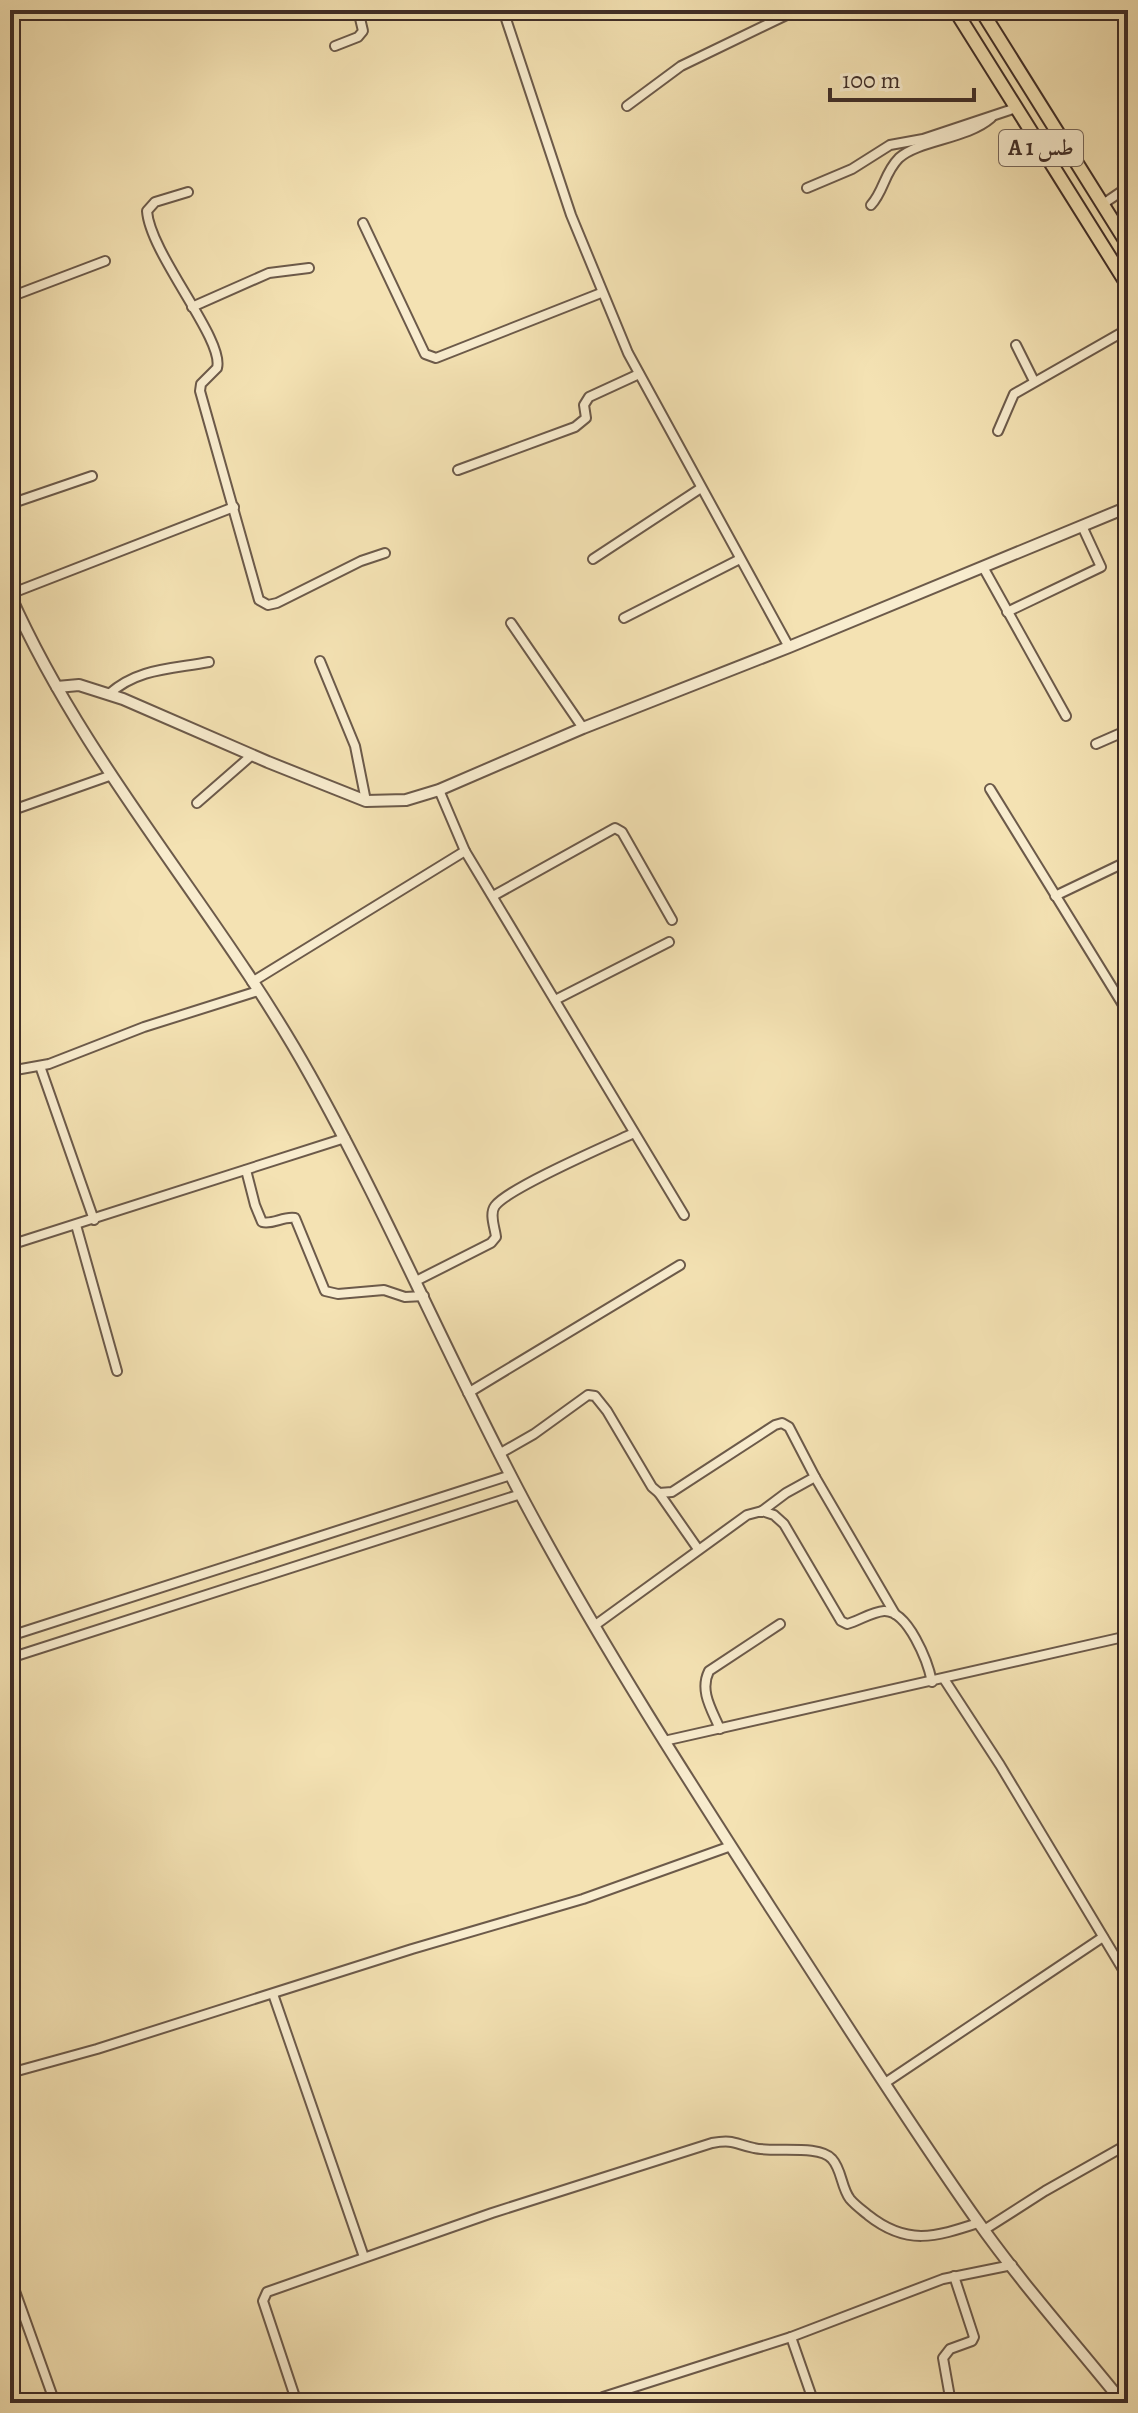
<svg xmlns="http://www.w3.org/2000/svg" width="1138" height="2413" font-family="Alegreya,Amiri,serif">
<rect width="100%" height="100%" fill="#f4e2b3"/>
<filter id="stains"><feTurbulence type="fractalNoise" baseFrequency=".0025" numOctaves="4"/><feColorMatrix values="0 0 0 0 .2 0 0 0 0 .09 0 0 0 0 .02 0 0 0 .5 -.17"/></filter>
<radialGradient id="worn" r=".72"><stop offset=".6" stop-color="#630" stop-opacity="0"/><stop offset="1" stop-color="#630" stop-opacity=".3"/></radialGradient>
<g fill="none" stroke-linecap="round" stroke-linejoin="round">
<defs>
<g id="minor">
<path d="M503,10l68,205 57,138 161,294"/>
<path d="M335,46l23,-9 5,-6 -5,-21"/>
<path d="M627,106l54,-40 116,-56"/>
<path d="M807,188l45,-19 38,-24 33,-6 93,-31"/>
<path d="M188,192l-33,10 -8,9c3,43 78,129 70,157l-16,16 -1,7 59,209 9,5 9,-2 84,-42 24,-8"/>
<path d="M1103,204l25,-17"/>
<path d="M871,205c13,-14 13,-32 28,-47 20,-18 68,-19 92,-40"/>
<path d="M363,223l62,131 11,4 165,-65"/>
<path d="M10,297l95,-36"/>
<path d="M192,307l77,-34 40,-5"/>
<path d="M1016,345l18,36"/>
<path d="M998,431l16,-37 114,-65"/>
<path d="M458,470l117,-43 11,-9 -2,-13 5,-8 50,-23"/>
<path d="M10,504l82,-28"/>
<path d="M593,559l108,-71"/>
<path d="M983,567l83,149"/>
<path d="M10,594l224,-87"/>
<path d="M1007,612l94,-45 -19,-41"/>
<path d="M624,618l116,-59"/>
<path d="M511,623l72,105"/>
<path d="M320,661l35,85 11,55"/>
<path d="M109,694c29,-26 63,-25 100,-32"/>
<path d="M1096,744l32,-14"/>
<path d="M990,789l138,224"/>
<path d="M439,790l26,61 219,364"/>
<path d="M197,803l55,-48"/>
<path d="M10,811l102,-36"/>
<path d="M493,896l122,-68 7,4 50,88"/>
<path d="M1055,896l73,-35"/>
<path d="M252,982l213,-131"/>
<path d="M555,1000l114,-58"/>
<path d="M40,1066l54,154"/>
<path d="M10,1071l39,-7 95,-37 114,-36"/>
<path d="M246,1170l9,35 7,17c11,3 21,-6 33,-4l30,73 13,3 46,-4 21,7 19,-1"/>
<path d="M76,1225l41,146"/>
<path d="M10,1245l335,-107"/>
<path d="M416,1281l75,-38 5,-6c-1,-9 -7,-23 -1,-31 13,-18 113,-61 139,-73"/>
<path d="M468,1393l212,-128"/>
<path d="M499,1454l35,-20 54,-39 7,1 12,15 45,76 7,6 13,-1 103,-67 7,-2 7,4 26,50"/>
<path d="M659,1493l39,56"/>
<path d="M762,1511l24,-18 29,-16 80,137"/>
<path d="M594,1626l153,-111 15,-4 12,4 10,9 57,97 6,3c12,-3 24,-12 37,-13 24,-1 44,51 48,71"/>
<path d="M10,1636l501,-161"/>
<path d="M10,1658l511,-164"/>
<path d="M944,1679l56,86 128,213"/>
<path d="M720,1729c-8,-19 -21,-38 -11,-58l71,-47"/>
<path d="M664,1741l464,-105"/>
<path d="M273,1994l91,263"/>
<path d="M10,2073l87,-24 315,-100 171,-50 148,-53"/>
<path d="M885,2083l218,-146"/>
<path d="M984,2230l61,-39 83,-47"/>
<path d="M10,2277l45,126"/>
<path d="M791,2337l23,66"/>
<path d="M297,2403l-34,-102 4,-9 225,-79 220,-70c22,-4 23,1 42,5 19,5 65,-4 78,11 10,11 9,28 18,40 5,6 12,11 18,16 39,31 67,22 110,8"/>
<path d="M599,2403l4,-6 188,-60 152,-58 69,-14"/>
<path d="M951,2403l-8,-45 7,-9 22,-8 2,-4 -20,-61"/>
</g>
<g id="tertiary">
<path d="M10,595c77,174 208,315 300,480 80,143 143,295 221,439 73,135 156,264 239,393 68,104 134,210 206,312 45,64 98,123 147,184"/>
<path d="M57,687l22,-2 44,14 145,63 98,39 40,-1 33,-10 144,-62 206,-81 339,-140"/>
</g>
<g id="trunk">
<path d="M955,10l173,276"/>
<path d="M981,10l147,235"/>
</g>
</defs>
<use href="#minor" stroke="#6c5a4a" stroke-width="12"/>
<use href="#tertiary" stroke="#6c5a4a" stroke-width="14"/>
<use href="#trunk" stroke="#3f2d27" stroke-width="16"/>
<use href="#minor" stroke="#f8ecce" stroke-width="8"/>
<use href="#tertiary" stroke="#f8ecce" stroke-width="10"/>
<use href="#trunk" stroke="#f4e2b3" stroke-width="12"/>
</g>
<g text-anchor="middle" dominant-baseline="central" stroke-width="7" stroke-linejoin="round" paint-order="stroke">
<rect fill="#f8ecce" stroke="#766659" stroke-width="2" x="999" y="130" width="84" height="36" rx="6"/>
<g font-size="22" font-weight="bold" fill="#3f2d27">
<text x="1041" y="148">A 1 طس</text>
</g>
</g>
<rect width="1138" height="2413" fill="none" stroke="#f4e2b3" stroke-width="40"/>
<rect x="12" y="12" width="1114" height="2389" fill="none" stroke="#3f2d27" stroke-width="4"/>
<rect x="20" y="20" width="1098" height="2373" fill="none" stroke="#3f2d27" stroke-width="2"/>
<path d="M830 88v12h144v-12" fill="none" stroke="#3f2d27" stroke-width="4"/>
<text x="842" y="88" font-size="24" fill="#3f2d27" stroke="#f8ecce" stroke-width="6" paint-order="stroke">100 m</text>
<rect width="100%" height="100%" filter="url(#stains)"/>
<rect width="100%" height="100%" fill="url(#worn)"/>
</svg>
